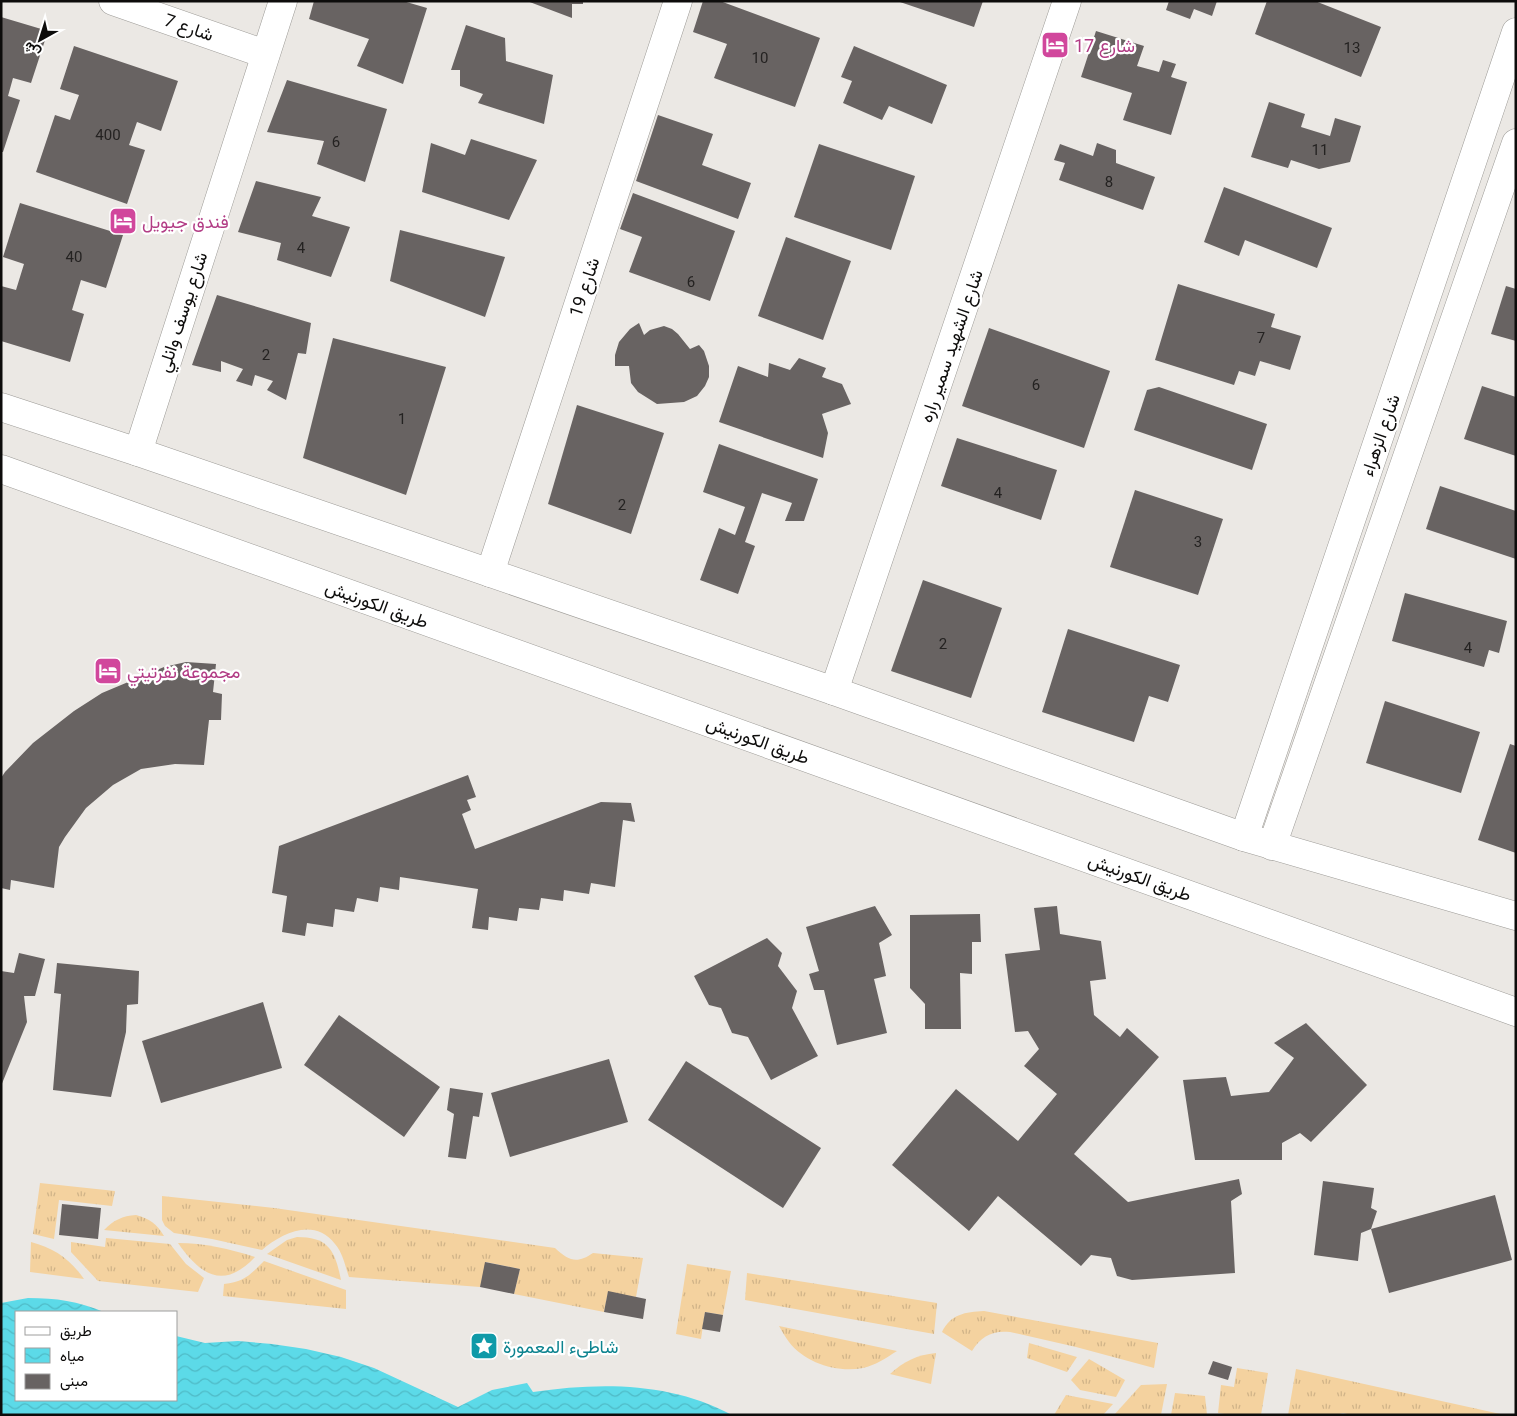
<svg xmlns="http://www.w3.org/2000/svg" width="1517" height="1416" font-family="Roboto,Vazirmatn,sans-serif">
<defs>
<pattern id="grass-tufts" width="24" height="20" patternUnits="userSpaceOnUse" patternTransform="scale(1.25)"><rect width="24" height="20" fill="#f4d29f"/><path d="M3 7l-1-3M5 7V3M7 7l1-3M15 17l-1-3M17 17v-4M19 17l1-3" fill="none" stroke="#d0b388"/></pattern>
<pattern id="water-waves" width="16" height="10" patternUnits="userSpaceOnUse" patternTransform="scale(1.25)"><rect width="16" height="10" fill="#5cdae8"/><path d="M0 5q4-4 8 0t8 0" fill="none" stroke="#4fbac6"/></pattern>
</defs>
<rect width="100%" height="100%" fill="#ebe8e4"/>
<g fill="url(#grass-tufts)">
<path d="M40,1183l75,8 -3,15 -53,-6 -5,39 -21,-5z"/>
<path d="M162,1196l112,12 281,40c14,13 22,16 38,5l50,5 -7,39 -28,-5 -4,20 -90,-18 6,-25 -34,-7 -6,25 -131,-10c-4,-11 -6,-24 -14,-33 -21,-27 -53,-11 -73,6l-50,-11 -38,-6 -9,-7 -3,-6z"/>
<path d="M136,1215c14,4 20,8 28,21l-60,-6c10,-10 18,-14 32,-15z"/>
<path d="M297,1237c32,0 38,14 44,43l-74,-26 20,-14z"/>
<path d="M106,1238l64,6 16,20 18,14 -6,14 -100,-11 -27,-29v-10l34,5z"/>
<path d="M31,1242c23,6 39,17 53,37l-54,-7z"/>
<path d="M178,1243c26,0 52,6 77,14 -31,33 -54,19 -77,-14z"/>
<path d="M264,1261l82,29v19l-123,-13 1,-12c20,-2 26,-9 40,-23z"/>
<path d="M687,1264l44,7 -8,44 -18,-3 -4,27 -25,-5z"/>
<path d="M747,1273l190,30 -3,31 -189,-34z"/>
<path d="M984,1311l174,32 -4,25 -78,-21 -66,-15c-17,-2 -29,4 -38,19l-30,-19c9,-18 23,-20 42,-21z"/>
<path d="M779,1326l118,25c-11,7 -21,14 -34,17 -26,5 -58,-5 -74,-26 -4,-5 -7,-11 -10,-16z"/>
<path d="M1029,1343l48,14 -10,15 -40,-14z"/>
<path d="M936,1353l-5,31 -41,-10c14,-13 27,-19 46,-21z"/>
<path d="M1089,1359l36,21 -9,17 -36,-7 -9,-10z"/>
<path d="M1237,1368l31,5 -7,42h-30l-13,-2 3,-28 13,2z"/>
<path d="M1296,1369l209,46h-154l-8,-2 -7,2h-48z"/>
<path d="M1167,1384l-6,31h-47l27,-30z"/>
<path d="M1175,1393l30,3 2,19h-36z"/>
<path d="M1066,1395l47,9 -10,11h-49z"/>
</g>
<path fill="url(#water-waves)" d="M28,1298c29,0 49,3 76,14h-88v88h160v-64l29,7 33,-2 34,3 34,5 35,8 33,11 84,39 34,-17 35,-7 6,9c67,-10 138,-10 199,23h-731v-112z"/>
<g fill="#686362">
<path d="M314,1h89l24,7 -24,76 -46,-18 12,-27 -60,-20z"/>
<path d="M527,1h56v3h-11v14z"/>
<path d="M703,1h17l100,37 -25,69 -81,-29 13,-34 -34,-12z"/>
<path d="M897,1h86l-9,26z"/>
<path d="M1169,1h48l-5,15 -18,-7 -4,10 -24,-9z"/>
<path d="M1267,1h48l66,26 -20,50 -106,-43z"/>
<path d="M1,17l47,14 -17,52 -18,-5 -5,18 12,4 -17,52h-2z"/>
<path d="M466,25l39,13 1,23 47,14 -9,49 -66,-21 5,-9 -23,-8v-16h-9z"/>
<path d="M1096,31l48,15 -7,20 22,6 4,-12 13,4 -5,13 16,5 -16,53 -48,-15 9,-27 -51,-16z"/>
<path d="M74,46l104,35 -17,50 -24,-9 -8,23 16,5 -18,54 -91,-32 19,-57 15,5 9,-25 -19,-6z"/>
<path d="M854,46l93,39 -15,39 -43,-18 -7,14 -39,-17 9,-22 -11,-4z"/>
<path d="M287,80l100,29 -22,73 -48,-18 7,-23 -57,-9z"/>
<path d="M1269,102l36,12 -4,13 29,9 5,-18 26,8 -11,36 -31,7 -28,-9 -3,8 -37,-11z"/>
<path d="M658,115l55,19 -11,31 49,18 -13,36 -102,-38z"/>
<path d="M471,139l66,21 -28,60 -87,-28 9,-49 34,12z"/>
<path d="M1097,143l19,7v13l39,14 -12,33 -84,-30 6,-17 -11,-3 6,-16 33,12z"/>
<path d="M819,144l96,32 -24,74 -97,-33z"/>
<path d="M256,181l65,16 -9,19 38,11 -19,50 -54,-17 4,-17 -43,-11z"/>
<path d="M1224,187l108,41 -15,40 -72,-28 -6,16 -35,-14z"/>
<path d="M633,193l102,38 -25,70 -81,-29 13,-35 -22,-8z"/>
<path d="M20,203l103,32 -17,53 -25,-8 -9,30 12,4 -14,48 -69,-21v-55l15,4 8,-26 -21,-7z"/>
<path d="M400,230l105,27 -20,60 -95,-36z"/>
<path d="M786,237l65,24 -28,79 -65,-24z"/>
<path d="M1178,284l97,30 -4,13 30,9 -11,34 -30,-9 -5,15 -16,-5 -5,14 -79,-25z"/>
<path d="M1506,286l10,3v52l-25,-7z"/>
<path d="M217,295l94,28 -5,31 -8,-1 -12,47 -19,-10 6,-9 -18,-6 -3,11 -16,-5 7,-12 -22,-8v11l-29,-7z"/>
<path d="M639,323l5,12 6,-5 14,-4 8,3 6,5 12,15 9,-4 5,6 5,15v11l-4,9 -8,10 -13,6 -27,2 -19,-12 -7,-9 -2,-17h-14v-11l4,-13 11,-13z"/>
<path d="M989,328l121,43 -26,77 -122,-42z"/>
<path d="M333,338l113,29 -40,128 -103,-37z"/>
<path d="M799,358l27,10 -4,9 20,7 9,20 -29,10 6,19 -5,25 -104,-36 19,-56 30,11 1,-14 21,7z"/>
<path d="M1482,386l34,11v59l-52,-17z"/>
<path d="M1159,387l108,37 -15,46 -118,-40 13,-40z"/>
<path d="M577,405l87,28 -33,101 -83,-30z"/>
<path d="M957,438l100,32 -16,50 -100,-34z"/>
<path d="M719,444l99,35 -14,42h-19l7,-18 -30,-10 -17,49 10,4 -17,48 -38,-14 19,-52 16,7 10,-28 -42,-15z"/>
<path d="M1440,486l76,25v48l-90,-30z"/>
<path d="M1135,490l88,29 -25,76 -88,-28z"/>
<path d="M923,580l79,28 -31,90 -80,-27z"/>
<path d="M1405,593l102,28 -8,32 -10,-3 -5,17 -92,-26z"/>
<path d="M1068,629l112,36 -12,37 -19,-6 -15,46 -92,-30z"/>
<path d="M186,662l30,2 -3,28 9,2 -1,26h-12l-5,45 -29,-1 -34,5 -28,16 -27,23 -21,29 -6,10 -5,41 -43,-8 -1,10 -9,-2v-110l4,-6 28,-29 41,-32 28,-18 62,-26z"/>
<path d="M1385,701l95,31 -19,61 -95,-30z"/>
<path d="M1510,744l6,2v107l-38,-13z"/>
<path d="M468,775l8,22 -9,3 4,10 -9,4 13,35 126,-47 30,1 4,19 -12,-2 -8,67 -24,-4 -2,11 -25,-4 -1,11 -22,-3 -2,12 -20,-2 -2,13 -28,-4 -1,13 -16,-2 6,-39 -78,-12 -1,13 -19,-3 -2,15 -21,-4 -3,14 -19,-3 -2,18 -26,-4 -2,13 -23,-4 5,-36 -15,-3 7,-47z"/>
<path d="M875,906l17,29 -13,8 7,33 -12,3 13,54 -50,12 -13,-55h-10l-5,-16 10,-3 -13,-44z"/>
<path d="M1057,906l3,28 41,7 5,38 -16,2 4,34 26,22 7,-9 32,29 -85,97 54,48 111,-23 3,15 -11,7 4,72 -103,7 -15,-4 -6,-18 -20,-3 -10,11 -83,-70 -29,35 -77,-66 64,-76 62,52 39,-47 -33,-28 15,-17 -11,-18 -13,1 -10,-78 35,-4 -6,-42z"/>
<path d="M980,914l1,28h-9v32l-12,-1 1,56h-36v-25l-15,-16v-73z"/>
<path d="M767,938l15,15 -4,13 19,25 -5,17 26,48 -47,24 -23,-43 -16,-4 -11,-25 -12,-3 -15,-29z"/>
<path d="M19,953l26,6 -10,37h-11l3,26 -26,64v-115l13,2z"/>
<path d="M57,963l82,8 -1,33 -11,1 -1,27 -15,65 -58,-7 8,-96 -7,-1z"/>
<path d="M263,1002l19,66 -121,35 -19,-62z"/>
<path d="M339,1015l101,72 -36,50 -100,-72z"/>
<path d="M1306,1023l61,62 -56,57 -11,-9 -18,10v17h-87l-12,-80 43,-3 5,19 38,-4 25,-34 -20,-15z"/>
<path d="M609,1059l19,63 -118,35 -19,-64z"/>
<path d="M686,1061l135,87 -38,60 -135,-88z"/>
<path d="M450,1088l33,5 -4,24 -6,-1 -7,43 -18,-2 6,-43 -7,-4z"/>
<path d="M1323,1181l51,7 -3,20 6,3 -6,18 -10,4 -3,28 -44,-6z"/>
<path d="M1495,1195l17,65 -123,33 -18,-64z"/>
<path d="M62,1204l39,4 -3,31 -39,-4z"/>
<path d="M485,1262l35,7 -6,25 -34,-7z"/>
<path d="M608,1291l38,8 -3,20 -39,-7z"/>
<path d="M705,1312l18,3 -3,17 -18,-3z"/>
<path d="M1213,1361l19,6 -4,13 -20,-6z"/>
</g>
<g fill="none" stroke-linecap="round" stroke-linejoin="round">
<defs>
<g id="street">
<path d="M113,1l152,53"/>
<path d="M138,452l145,-451"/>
<path d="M490,573l188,-572"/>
<path d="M834,691l233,-690"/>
<path d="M1244,837l272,-805"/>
<path d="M1272,846l244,-703"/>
</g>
<g id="secondary">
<path d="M1,407l137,45 696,239 410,146 272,79"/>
<path d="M1,469l1515,543"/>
</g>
</defs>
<use href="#street" stroke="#9d9b97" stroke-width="29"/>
<use href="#secondary" stroke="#9d9b97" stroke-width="29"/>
<use href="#street" stroke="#fff" stroke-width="28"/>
<use href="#secondary" stroke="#fff" stroke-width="28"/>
</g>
<defs>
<symbol id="hotel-square" viewBox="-11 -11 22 22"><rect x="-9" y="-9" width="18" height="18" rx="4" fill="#d1479c" stroke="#fff"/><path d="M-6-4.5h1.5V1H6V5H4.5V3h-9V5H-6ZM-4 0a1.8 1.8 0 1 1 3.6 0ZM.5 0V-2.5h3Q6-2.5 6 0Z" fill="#fff"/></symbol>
<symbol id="sight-square" viewBox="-11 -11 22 22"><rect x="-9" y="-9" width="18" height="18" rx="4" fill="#0f9aa8" stroke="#fff"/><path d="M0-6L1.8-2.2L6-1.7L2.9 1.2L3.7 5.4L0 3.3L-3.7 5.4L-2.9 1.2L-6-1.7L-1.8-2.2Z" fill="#fff"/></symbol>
</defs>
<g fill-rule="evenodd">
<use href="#hotel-square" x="1039" y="29" width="32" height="32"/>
<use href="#hotel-square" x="107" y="205" width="32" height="32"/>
<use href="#hotel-square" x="92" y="655" width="32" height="32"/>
<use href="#sight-square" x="468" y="1330" width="32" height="32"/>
</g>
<g text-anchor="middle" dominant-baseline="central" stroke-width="4.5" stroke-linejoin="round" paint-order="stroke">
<g font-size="15" fill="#242221">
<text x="1352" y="48">13</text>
<text x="760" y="58">10</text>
<text x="108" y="135">400</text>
<text x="336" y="142">6</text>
<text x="1320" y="150">11</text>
<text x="1109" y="182">8</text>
<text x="301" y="248">4</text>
<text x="74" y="257">40</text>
<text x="691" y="282">6</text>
<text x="1261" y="338">7</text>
<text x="266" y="355">2</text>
<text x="1036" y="385">6</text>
<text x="402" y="419">1</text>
<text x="998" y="493">4</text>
<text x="622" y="505">2</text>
<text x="1198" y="542">3</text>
<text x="943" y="644">2</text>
<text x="1468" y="648">4</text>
</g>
<g font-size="18" fill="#0d0c0b" stroke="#fff">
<text transform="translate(189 27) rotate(19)">شارع 7</text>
<text transform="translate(584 287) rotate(-72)">شارع 19</text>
<text transform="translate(182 312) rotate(-72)">شارع يوسف وانلي</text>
<text transform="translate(951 346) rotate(-71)">شارع الشهيد سمير راره</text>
<text transform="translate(1380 435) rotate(-71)">شارع الزهراء</text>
<text transform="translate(377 604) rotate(20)">طريق الكورنيش</text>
<text transform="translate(758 740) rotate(20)">طريق الكورنيش</text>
<text transform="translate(1140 877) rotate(20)">طريق الكورنيش</text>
</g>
<g font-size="18" fill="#b23c85" stroke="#fff" text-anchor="start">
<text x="1074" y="45">شارع 17</text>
<text x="142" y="221">فندق جيويل</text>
<text x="127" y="671">مجموعة نفرتيتي</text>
</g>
<g font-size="18" fill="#0d838f" stroke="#fff" text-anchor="start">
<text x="503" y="1346">شاطىء المعمورة</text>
</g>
</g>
<rect width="1517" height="1416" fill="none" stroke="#0d0c0b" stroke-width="5"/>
<rect x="15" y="1311" width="162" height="90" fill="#ffffff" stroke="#9e9e9d"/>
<rect x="25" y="1327" width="25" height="8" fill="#ffffff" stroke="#9e9e9d"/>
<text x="60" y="1336" font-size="15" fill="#0d0c0b">طريق</text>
<rect x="25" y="1348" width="25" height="15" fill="url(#water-waves)" stroke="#9e9e9d"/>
<text x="60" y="1361" font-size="15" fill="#0d0c0b">مياه</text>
<rect x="25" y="1374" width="25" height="15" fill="#686362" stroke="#9e9e9d"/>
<text x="60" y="1386" font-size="15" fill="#0d0c0b">مبنى</text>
<g transform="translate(40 40) rotate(219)" stroke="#ffffff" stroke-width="4" paint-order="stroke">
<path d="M0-4L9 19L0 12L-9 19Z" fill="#0d0c0b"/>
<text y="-8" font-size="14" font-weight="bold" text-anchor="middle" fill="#0d0c0b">ش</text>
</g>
</svg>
